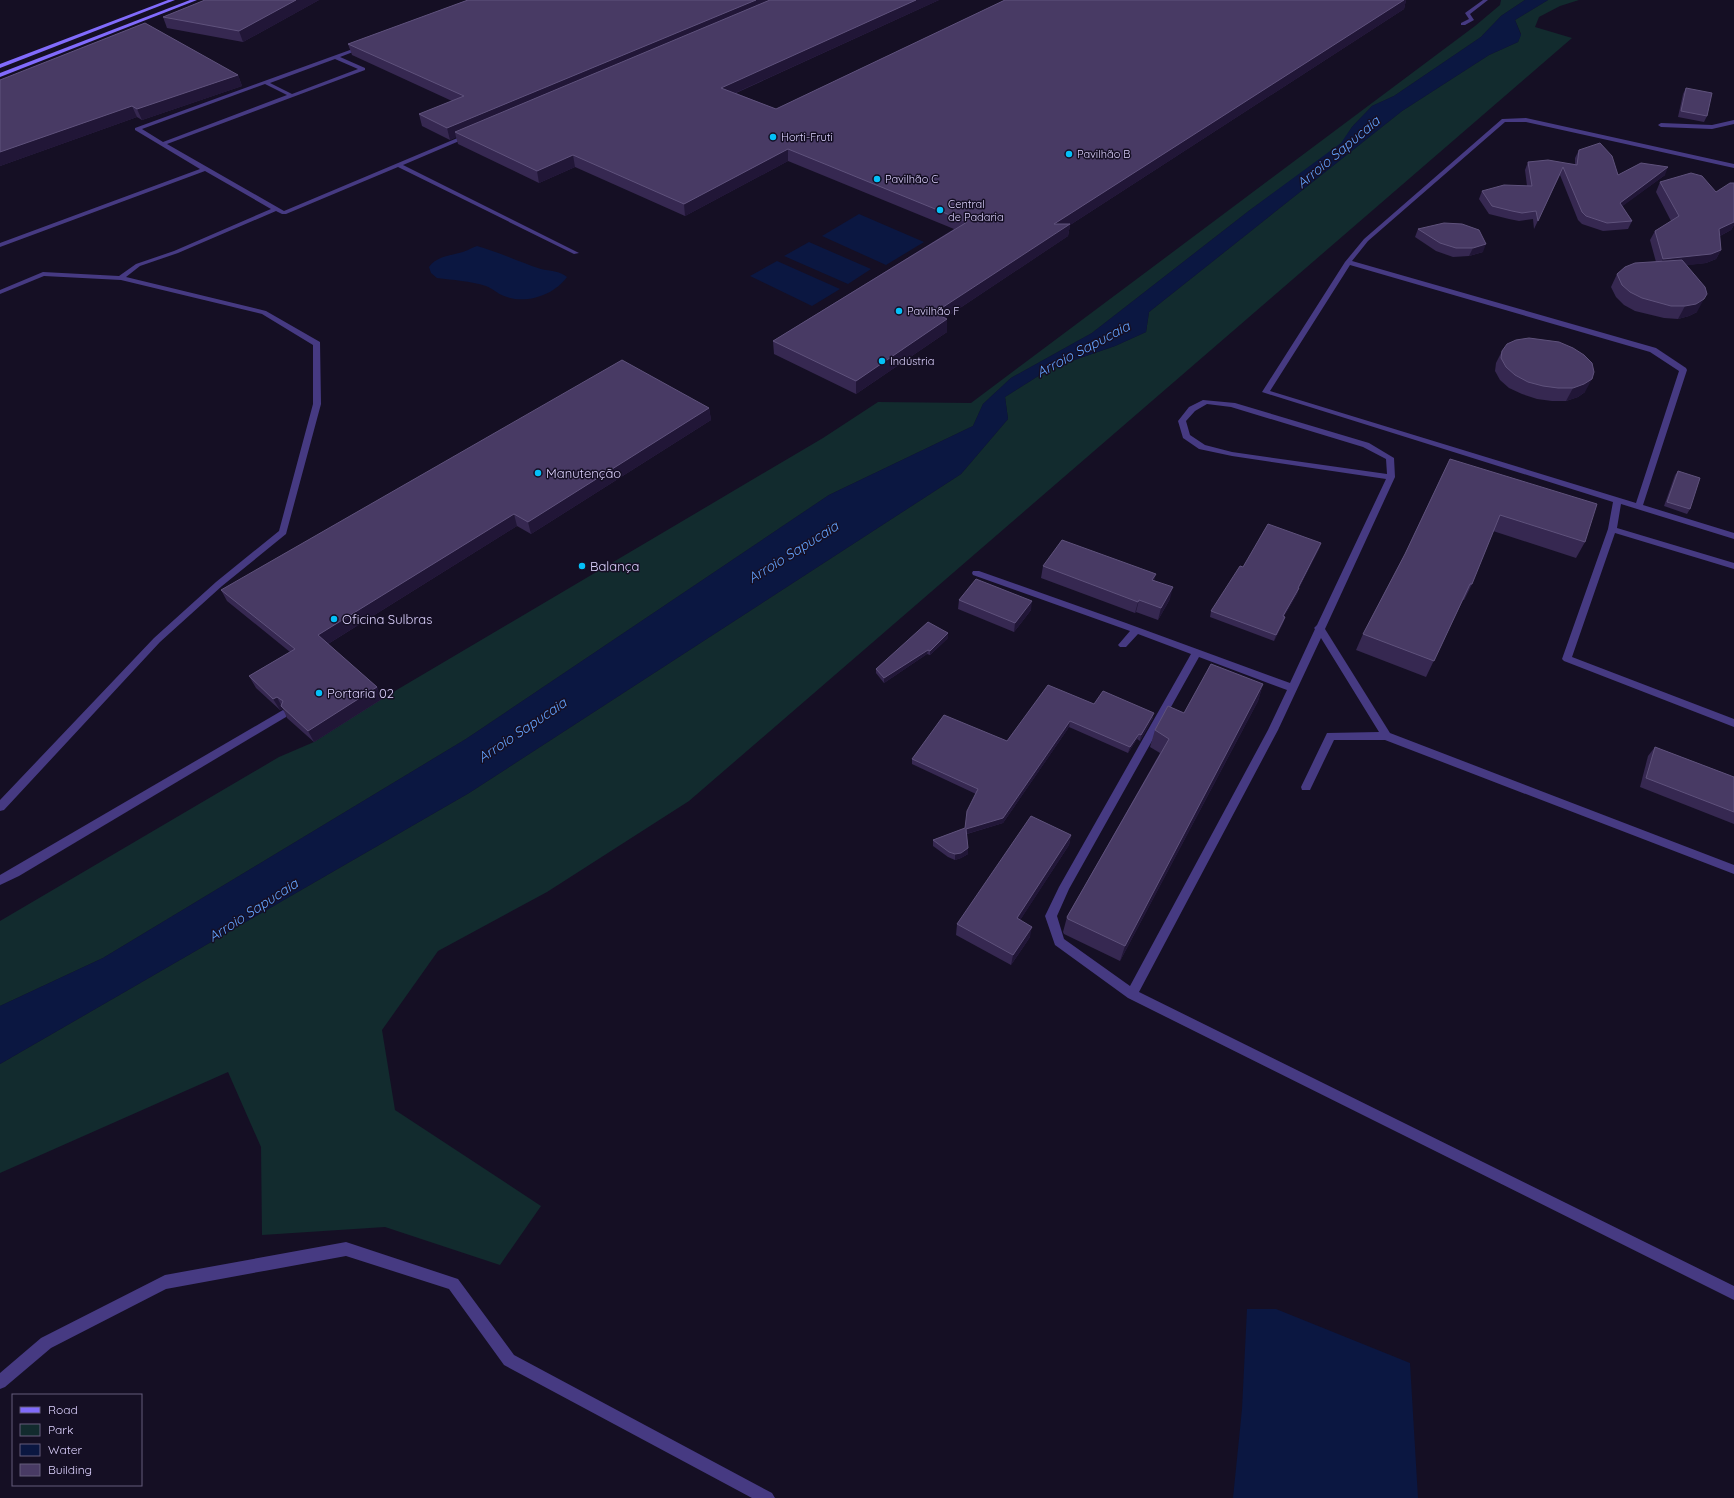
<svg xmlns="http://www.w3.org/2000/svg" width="1734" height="1498" font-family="Quicksand,sans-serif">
<rect width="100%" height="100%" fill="#150f24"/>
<g fill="#122b2e">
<path d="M1501,0h24l-24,16 -20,21 -87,59 -22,10 -20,21 -10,16 -92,67 -158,123 -81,45 -28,26 -10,22 -144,69 -363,244 -363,219 -103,48v-85l279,-164 35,-15 64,-41 445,-263 55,-36 93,1 504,-377 25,-21z"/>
<path d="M1548,0h31l-19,6 -21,11 -4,10 37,11 -883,763 -142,91 -109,59 -56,79 13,80 146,96 -41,59 -115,-38 -123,8 -1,-88 -33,-75 -228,101v-109l469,-271 492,-319 47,-55 -3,-22 46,-29 64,-22 31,-14 3,-20 253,-201 87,-56 29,-13 3,-8 -6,-14z"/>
</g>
<g fill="#0b1741">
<path d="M1525,0h23l-33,20 6,15 -3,7 -29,13 -87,56 -253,201 -3,20 -31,14 -64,22 -46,29 3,22 -47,55 -492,319 -469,271v-58l103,-48 363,-219 363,-244 144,-69 10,-22 28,-26 81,-45 158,-123 91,-67 11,-16 20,-21 22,-10 87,-59 20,-21z"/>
<path d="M859,214l65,28 -38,23 -64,-29z"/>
<path d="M809,242l62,27 -23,15 -64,-28z"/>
<path d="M477,246c22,6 42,16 64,23 9,2 19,2 26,8 -13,18 -41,28 -63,19 -6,-2 -12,-8 -18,-10 -16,-5 -33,-6 -49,-8l-6,-5 -2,-6c7,-10 19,-11 30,-14 6,-1 12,-5 18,-7z"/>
<path d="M777,261l63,28 -28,17 -62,-30z"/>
<path d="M1247,1309h29l134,54 8,135h-185l9,-89z"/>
</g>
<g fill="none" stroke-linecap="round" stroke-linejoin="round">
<g fill="#463a82" fill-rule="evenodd">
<path d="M1483,0h5l-18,14 4,6 -9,5h-4v-2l8,-4 -4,-6z"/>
<path d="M361,46l5,1 -26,10 25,11v2l-198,74 117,67 183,-77h4v2l-68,29 176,88 -5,1 -176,-87 -112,47h-4l-6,-3 -98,42 -38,13 -14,11 140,34 54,31 1,62 -35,130 -64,52 -62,56 -156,168 -4,1v-11l154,-162 62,-56 63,-51 34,-127v-59l-51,-31 -141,-34 -77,-4 -44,18v-4l43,-18 76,4 17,-12 38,-13 97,-42 -66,-38 -205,76v-4l200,-74 -65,-39v-2zM335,59l23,10 -66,25 -22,-11zM265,84l22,11 -124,47 -21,-13z"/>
<path d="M1526,118l208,46v4l-208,-46h-21l-137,119 -16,20 304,87 30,20 1,2 -44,135 91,28v6l-113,-35 -4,24 117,35v6l-119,-36 -43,124 162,62v8l-170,-66 -2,-2 46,-130 5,-27 -351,-110 83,-130 19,-23 138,-120zM1350,265l300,87 29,19 -43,132 -366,-112z"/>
<path d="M1734,120v4l-22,5 -51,-2 -3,-2 3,-2 51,2z"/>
<path d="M1203,400l32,3 134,40 25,15 1,19 -70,152 65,104 344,132v9l-349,-134h-51l-24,50h-8l-1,-3 26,-54 52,-1 -58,-94 -43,92 -139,262 595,294v14l-606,-302 -73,-53 -10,-29 14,-29 132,-233 -53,-20 -12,13h-6l-2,-2 12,-14 -157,-56 -1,-2 1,-2h6l147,52 164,60 25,-54 -1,-1 3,-3 69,-146 -154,-23 -33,-7 -16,-11 -5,-17 11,-14zM1207,404l24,3 132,40 23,12 1,15 -155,-22 -27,-7 -15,-10 -4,-14 9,-10zM1199,657l88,33 -19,40 -138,256 -66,-47 -7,-23 12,-27z"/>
</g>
<g fill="#463a82" fill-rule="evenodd">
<path d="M283,710l5,4 -2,3 -267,159 -19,9v-10z"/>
<path d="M346,1242l112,37 56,76 258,138 3,5h-23l-248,-133 -55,-76 -103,-33 -180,33 -115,59 -46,39 -5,2v-16l41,-35 124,-63z"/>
</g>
<g fill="#816bfc" fill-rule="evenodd">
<path d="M168,0h7l-175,68v-4z"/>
<path d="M190,0h7l-197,77v-4z"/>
</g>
</g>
<g fill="#362851">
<path d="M205,0h114l-76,42 -76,-14 -4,-11z"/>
<path d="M468,0h471l-203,93 40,16 229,-109h401l-2,9 -334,216 -2,11 -123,82 2,1v13l-91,62 -82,-40 -1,-13 181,-112 -166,-68 -103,55 -110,-49 -36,16 -81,-39 -2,-7 -6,3 -28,-14 -3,-12 33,-13 -100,-46 -4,-11z"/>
<path d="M238,75l4,11 -100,34 -5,-3 -137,49v-86z"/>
<path d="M1686,88l21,28 -3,6 -26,-5 5,-23z"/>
<path d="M1579,150l39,25h47l-43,31 10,15 -4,8 -25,2 -21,-7 -4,-4 -18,-45 -26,54 -1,-10 -14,2 -10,-2 -20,-5 -10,-15 3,-8 45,-5 -2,-16 3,-8 47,2v-6z"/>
<path d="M1660,182l74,40v3l-3,5 -11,6 1,14 -5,9 -10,4 -20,2 11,47 -8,4 -11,3 -14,-1 -29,-7 -11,-6 -8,-8 -5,-10 6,-13 39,-12 -6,-22 5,-9 16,-10 -15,-29z"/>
<path d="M1418,229l65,23 -14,4 -16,1 -17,-6 -21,-14z"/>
<path d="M1502,351l83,41 -7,5 -12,4h-14l-15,-2 -15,-5 -13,-6 -9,-8 -5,-9 1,-8z"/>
<path d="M709,408l2,12 -180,114 -14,-8 -189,118 49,43 5,12 -68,43 -27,-24 -4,-9 -3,1 -24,-22 -7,-12 41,-24 -63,-51 -6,-11z"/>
<path d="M1450,459l135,83 -9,16 -83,-27 -21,53 -8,16h-1l-37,77 -70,-27 7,-16 42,-80z"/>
<path d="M1678,471l12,38 -3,5 -23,-8 11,-31z"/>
<path d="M1321,543l-2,6 -20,39 -2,6 -13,22 1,1 -2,6 -9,18 -64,-24 1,-6 32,-44z"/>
<path d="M1043,566l111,14 16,19 -12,21 -22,-8 -1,1 -94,-35z"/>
<path d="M959,600l72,10 -17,22 -56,-23z"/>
<path d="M948,638l-18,17 -3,-1 -43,29 -8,-10v-4z"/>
<path d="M1263,684l-5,17 -138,260 -56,-27 -1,-2 4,-15 93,-164 -10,-6 5,-17 29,-17z"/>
<path d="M1094,704l59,14 -13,23 -3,-2 -9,14 -59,-26 -66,96 -36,11 1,20 -7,4 -6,2 -7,-3 -15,-11v-6l32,-12 11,-34 -64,-30v-5l95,-18z"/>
<path d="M1655,747l79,30v47l-94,-37 8,-31z"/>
<path d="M1071,835l-2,10 -49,75 10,17 -19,28 -55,-30 1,-11z"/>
</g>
<g fill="#211637">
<path d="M296,0h23l-76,42 -4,-11z"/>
<path d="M756,0h27l-328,132 1,5 -6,3 -3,-12z"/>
<path d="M916,0h23l-217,99 -1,-11z"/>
<path d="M1404,0h2l-2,9 -334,216 -2,11 -135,90 1,-13 120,-89z"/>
<path d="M238,75l4,11 -100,34 -5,-11z"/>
<path d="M132,106l5,11 -137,49v-14z"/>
<path d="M788,149v12l-103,55 -1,-12z"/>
<path d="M573,155l2,12 -36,16 -2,-12z"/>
<path d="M1668,167l-3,8 -49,36 4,-8z"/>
<path d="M1734,222v3l-3,5 -17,9 5,-10z"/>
<path d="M1486,244l-3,8 -14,4 4,-8z"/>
<path d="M1721,250l-5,9 -10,4 -48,6 5,-10z"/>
<path d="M1704,299l-7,13 -8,4 -11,3 7,-13z"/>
<path d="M947,319v13l-91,62v-13z"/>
<path d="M1592,379l-7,13 -7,5 -12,4 7,-13z"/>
<path d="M709,408l2,12 -180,114 -3,-12z"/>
<path d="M514,514l3,12 -194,121 -5,-12z"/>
<path d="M1321,543l-2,6 -23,45 2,-6z"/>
<path d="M1156,574l-3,12 -1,-6z"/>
<path d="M1173,587l-3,12 -12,21 3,-12z"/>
<path d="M1299,588l-2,6 -16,28 2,-6z"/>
<path d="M1139,600l-3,12 -1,1 3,-11z"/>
<path d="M1032,601l-1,9 -17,22 1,-9z"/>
<path d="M1285,617l-2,6 -9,18 2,-6z"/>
<path d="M948,633v5l-18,17v-4z"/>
<path d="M928,650l-1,4 -43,29v-5z"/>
<path d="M1263,684l-5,17 -138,260 5,-15z"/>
<path d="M377,687l5,12 -68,43 -6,-11z"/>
<path d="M277,697l6,12 -3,1 -7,-11z"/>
<path d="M1154,713l-1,5 -13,23 1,-6z"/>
<path d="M1070,721l-1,6 -66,96 -37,11v-5z"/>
<path d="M1139,734l-2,5 -9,14 2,-6z"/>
<path d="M1071,835l-2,10 -54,83 2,-10z"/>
<path d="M968,848v6l-7,4 -6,2v-6z"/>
<path d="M1032,927l-2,10 -19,28 2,-10z"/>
</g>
<g fill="#483a64" stroke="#5f527c">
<path d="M205,0h91l-57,31 -76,-14z"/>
<path d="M468,0h288l-309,128 -28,-14 45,-18 -116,-52z"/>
<path d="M770,0h146l-195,88 55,21 229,-109h399l-350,224h16l-136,89 13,6 -91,62 -83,-40 194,-119 -179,-73 -104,55 -111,-49 -36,16 -82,-39z"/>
<path d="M145,23l93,52 -101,34 -5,-3 -132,46v-72z"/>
<path d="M1686,88l26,5 -5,23 -26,-5z"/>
<path d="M1600,143l12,13 6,19 23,-12 27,4 -48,36 12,18 -25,2 -21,-7 -4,-4 -19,-45 -25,54 -2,-10 -14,2 -10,-2 -20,-5 -10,-15 22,-6 28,1 -4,-24 20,-2 29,5 2,-15z"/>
<path d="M1691,173l11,3 14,16 14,-9h4v39l-15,7 2,21 -10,4 -48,5 -8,-28 24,-15 -19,-34z"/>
<path d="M1444,223l18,1 17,6 7,14 -13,4h-17l-16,-5 -22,-14z"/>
<path d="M1682,260l23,27 2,7 -3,5 -8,5 -11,2h-14l-29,-8 -12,-6 -8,-7 -5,-11 8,-7 10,-4z"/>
<path d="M1529,338l30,4 14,6 11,7 8,8 2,9 -2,7 -8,5 -11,4h-15l-15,-2 -15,-4 -13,-7 -9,-8 -5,-9 1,-7 5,-7 9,-4z"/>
<path d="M622,360l87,48 -181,114 -14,-8 -196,121 59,52 -69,44 -27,-25 2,-5 -6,-4 -4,2 -24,-23 46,-27 -74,-59z"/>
<path d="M1450,459l147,45 -12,38 -85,-27 -28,69h-2l-36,77 -71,-27 42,-80z"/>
<path d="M1678,471l22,7 -10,31 -23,-7z"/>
<path d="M1268,524l53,19 -23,45h1l-16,28 2,1 -9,18 -65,-24 29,-45 3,1z"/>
<path d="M1062,540l94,34 -4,6 21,7 -12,21 -22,-8 -1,2 -95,-36z"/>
<path d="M976,579l56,22 -17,22 -56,-23z"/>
<path d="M928,622l20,11 -18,18 -2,-1 -44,28 -8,-9z"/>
<path d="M1211,664l52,20 -138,262 -57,-27 -1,-2 102,-178 -14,-9 13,-24 16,7z"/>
<path d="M1048,685l46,19 9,-13 51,22 -13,22 -2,-1 -9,13 -60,-26 -67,97 -37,11 2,19 -7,5 -6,1 -6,-2 -16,-12 32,-12 2,-17 11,-22 -66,-30 32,-44 63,26z"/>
<path d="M1655,747l79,30v35l-88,-34z"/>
<path d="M1031,816l40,19 -54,83 15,9 -19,28 -56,-31z"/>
</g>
<g fill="#04c0f8" stroke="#150f24" stroke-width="1.5">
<circle cx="773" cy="137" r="4"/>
<circle cx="1069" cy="154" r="4"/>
<circle cx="877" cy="179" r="4"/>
<circle cx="940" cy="210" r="4"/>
<circle cx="899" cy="311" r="4"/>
<circle cx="882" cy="361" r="4"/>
<circle cx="538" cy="473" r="4"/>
<circle cx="582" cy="566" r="4"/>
<circle cx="334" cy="619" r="4"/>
<circle cx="319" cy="693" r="4"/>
</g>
<g text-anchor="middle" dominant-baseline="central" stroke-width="3" stroke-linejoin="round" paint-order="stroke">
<g font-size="11" fill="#ddd2fe" stroke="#150f24" text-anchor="start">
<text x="781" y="137">Horti-Fruti</text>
<text x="1077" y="154">Pavilhão B</text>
<text x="885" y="179">Pavilhão C</text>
<text x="948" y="204">Central<tspan x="948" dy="13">de Padaria</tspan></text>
<text x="907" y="311">Pavilhão F</text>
<text x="890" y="361">Indústria</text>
</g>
<g font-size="13" fill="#ddd2fe" stroke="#150f24" text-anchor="start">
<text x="546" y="473">Manutenção</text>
<text x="590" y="566">Balança</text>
<text x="342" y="619">Oficina Sulbras</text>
<text x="327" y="693">Portaria 02</text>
</g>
<g font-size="14" font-style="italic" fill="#62a1fc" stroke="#150f24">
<text transform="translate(1338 152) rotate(-40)">Arroio Sapucaia</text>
<text transform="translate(1083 349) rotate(-28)">Arroio Sapucaia</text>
<text transform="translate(793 552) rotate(-32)">Arroio Sapucaia</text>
<text transform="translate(522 730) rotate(-34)">Arroio Sapucaia</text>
<text transform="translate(253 910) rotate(-33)">Arroio Sapucaia</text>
</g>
</g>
<rect x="12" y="1394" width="130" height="92" fill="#150f24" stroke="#655d7b"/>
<rect x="20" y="1407" width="20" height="6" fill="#816bfc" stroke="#655d7b"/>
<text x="48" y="1414" font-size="12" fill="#ddd2fe">Road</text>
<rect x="20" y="1424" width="20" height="12" fill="#122b2e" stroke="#655d7b"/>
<text x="48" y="1434" font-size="12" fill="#ddd2fe">Park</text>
<rect x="20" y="1444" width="20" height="12" fill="#0b1741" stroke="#655d7b"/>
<text x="48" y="1454" font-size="12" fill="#ddd2fe">Water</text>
<rect x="20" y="1464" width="20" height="12" fill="#483a64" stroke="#655d7b"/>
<text x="48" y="1474" font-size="12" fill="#ddd2fe">Building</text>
</svg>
